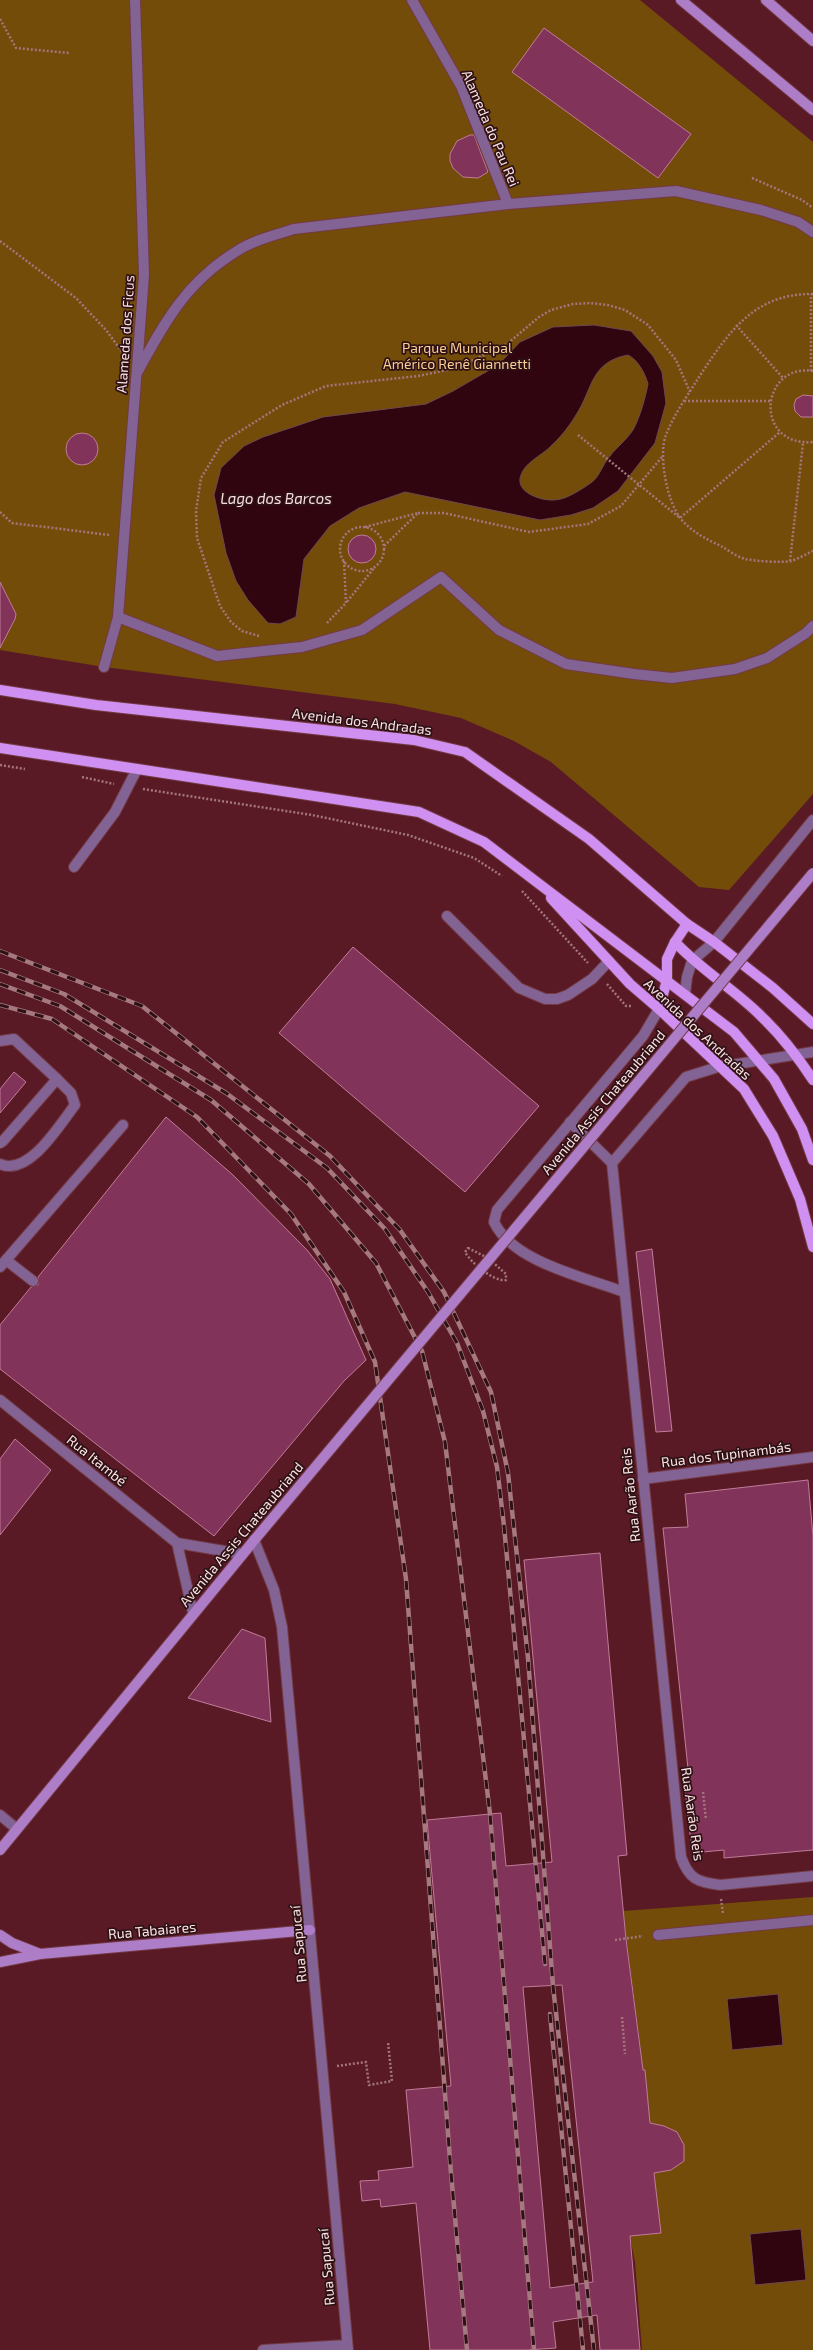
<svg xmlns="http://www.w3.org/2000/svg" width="813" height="2350" font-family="'Exo 2',sans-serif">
<rect width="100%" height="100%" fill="#591a26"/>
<g fill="#744c09">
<path d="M0,0h640l173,142v652l-84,96 -30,-3 -148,-125 -37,-21 -53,-23 -66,-14 -291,-37 -104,-17z"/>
<path d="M813,1897v453h-171l-7,-88 -5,-25 -21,-182 32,-3 -18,-141z"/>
</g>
<g fill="#31050f" stroke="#6e474f" fill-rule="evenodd">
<path d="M594,325l37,6 22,25 9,16 4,31 -11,40 -37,48 -25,17 -22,7 -31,5 -135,-28 -46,16 -29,18 -26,33 -8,58 -16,7 -12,-1 -20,-23 -12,-19 -10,-28 -12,-58 7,-27 23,-22 19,-9 60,-20 103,-13 27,-13 45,-26 22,-23 33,-15zM628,355c10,5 17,18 20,29 -3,15 -8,33 -15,46 -7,11 -19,19 -26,30 -5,7 -9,18 -15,22 -10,7 -26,18 -38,18 -13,1 -40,-8 -33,-25 4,-12 19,-19 28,-27 10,-9 20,-21 27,-33 17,-26 14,-53 52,-60z"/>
<path d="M778,1994l5,51 -51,5 -5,-51z"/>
<path d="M801,2229l5,51 -51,5 -5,-51z"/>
</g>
<g fill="#823359" stroke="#c17c99" fill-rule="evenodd">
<path d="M544,28l147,106 -33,44 -146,-106z"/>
<path d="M470,135h4l14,37 -10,6 -15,-1 -10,-9 -3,-7v-7l7,-13z"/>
<path d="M803,395l10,1v21h-12l-6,-6 -1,-6 2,-6z"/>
<circle cx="82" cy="449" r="16"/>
<circle cx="362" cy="549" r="14"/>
<path d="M0,582l16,32 -1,5 -15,29z"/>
<path d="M353,947l186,159 -74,86 -186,-159z"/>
<path d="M14,1072l12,10 -26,31v-24z"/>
<path d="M166,1117l67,58 74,75 23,29 36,81 -22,21 -130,155 -214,-167v-44l31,-38 7,-2v-8z"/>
<path d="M652,1249l20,182 -16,1 -20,-180z"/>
<path d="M15,1439l36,31 -51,65v-76z"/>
<path d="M808,1480l5,56v314l-89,8v-8l-32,3 -9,-84h5l-25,-241 25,-1 -3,-33z"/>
<path d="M600,1553l27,302 -9,1 8,83 17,131h2l5,53 14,3 13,6 7,13v16l-13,9 -17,3 7,60 -31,3 10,114h-40l-3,-35 -44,7 3,26 -29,2h-97l-14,-147 -35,4 -1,-8 -18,2 -2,-20 19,-1 -1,-9 35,-4 -7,-77 45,-4 -24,-266 74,-7 5,53 46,-4 -28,-302zM562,1985l31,297 -43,6 -27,-301z"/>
<path d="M242,1629l23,9 6,84 -83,-24z"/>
</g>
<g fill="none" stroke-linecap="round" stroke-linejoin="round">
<defs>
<g id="lane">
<path d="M412,0l49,86 47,118"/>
<path d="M137,373c27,-50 49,-91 100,-122 17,-11 38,-16 57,-22l214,-25 168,-13 85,19 37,12 15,10"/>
<path d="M118,617l99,39 85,-9 60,-17 79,-53 58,53 67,34 68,10 38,4 63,-9 32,-11 39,-25 7,-7"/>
<path d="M104,667l14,-50 26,-342 -9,-275"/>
<path d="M74,867l41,-55 22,-43"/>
<path d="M447,916l72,72 26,11h12l11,-4 24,-16 17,-18"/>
<path d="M0,1041l14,-2 43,40"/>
<path d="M0,1143l3,-2 54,-62 14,14 4,12c-15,19 -46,72 -75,59"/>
<path d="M6,1260l27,21"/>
<path d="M0,1815l17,14"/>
</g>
<g id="street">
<path d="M685,994l2,-17 5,-16 22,-19 99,-122"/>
<path d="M570,1122l42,41 69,694c8,22 16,25 39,28l93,-9"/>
<path d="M612,1163l74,-86 32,-10 95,-15"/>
<path d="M0,1267l123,-142"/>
<path d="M624,1292c-40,-15 -111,-30 -130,-70l3,-12 146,-174 16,-27"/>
<path d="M0,1400l177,143 65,11"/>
<path d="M643,1479l170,-22"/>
<path d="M254,1540l20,50 8,37 66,723"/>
<path d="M177,1543l16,70"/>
<path d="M658,1935l155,-15"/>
<path d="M263,2350l84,-5"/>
</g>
<g id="secondary">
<path d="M681,0l132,110"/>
<path d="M766,0l47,41"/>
<path d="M0,1850l256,-312"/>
<path d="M0,1935l12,8 28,11"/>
<path d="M0,1962l40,-8 270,-24"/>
</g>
<g id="primary">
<path d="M0,690l96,15 318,35 51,12 124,87 98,85 27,18 59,46 40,36"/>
<path d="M0,748l419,64 65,30 250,190 40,47 28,50 11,31"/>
<path d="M551,898l79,86 29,25 85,80 29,47 27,63 13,48"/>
<path d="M687,924l-12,18c26,28 59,47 86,74 20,19 37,41 52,64"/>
<path d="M659,1009l8,-29v-21l8,-17"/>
</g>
</defs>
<use href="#lane" stroke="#733a44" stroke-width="12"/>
<use href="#street" stroke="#733a44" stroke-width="12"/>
<use href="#secondary" stroke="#733a44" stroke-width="12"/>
<use href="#primary" stroke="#733a44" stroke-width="12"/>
<g stroke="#a3767d" stroke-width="2.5" stroke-dasharray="2 2" stroke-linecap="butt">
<path d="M0,19l16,29 53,5"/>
<path d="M752,178l50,22 11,8"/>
<path d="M0,241l76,57 30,32 17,23"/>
<path d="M813,294c-59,-1 -85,39 -114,83 -11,18 -25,37 -33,58 -8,20 1,67 15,84 11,13 25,20 40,27 7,4 16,11 24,13 9,2 37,4 46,2 7,-2 15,-7 22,-10"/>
<path d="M736,325l47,53"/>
<path d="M811,371v-77"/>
<path d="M813,371c-53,-8 -60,76 0,71"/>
<path d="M684,401h86"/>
<path d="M578,435l102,83 100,-86"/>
<path d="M0,512l12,11 98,12"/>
<path d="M418,513h26l85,19 59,-8 33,-18 41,-49"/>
<path d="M365,527l53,-14 -34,33"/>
<circle cx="362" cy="549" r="22"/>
<path d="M344,561l2,42 28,-35"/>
<path d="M790,561l13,-118"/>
<path d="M327,623l19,-20"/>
<path d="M259,636l-17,-5 -11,-9 -11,-16 -23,-68 -1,-27 5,-33 22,-36 59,-37 44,-19 92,-10 39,-8 50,-24 32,-27 12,-7 22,-6 17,-1 18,2 17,5 23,15 28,35 14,32"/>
<path d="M0,765l25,4"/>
<path d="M82,777l32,7"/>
<path d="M143,789l169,26 96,20 66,23 28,18"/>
<path d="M522,891l66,72"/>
<path d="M607,984l19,22h6"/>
<path d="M468,1248l20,10 18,16v6c-12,2 -35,-17 -41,-28z"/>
<path d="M703,1792l3,28"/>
<path d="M721,1899l2,15"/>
<path d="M615,1940l28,-4"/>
<path d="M622,2017l3,37"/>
<path d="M337,2066l29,-4 3,23 23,-4 -4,-39"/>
</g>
<use href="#lane" stroke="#826393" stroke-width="10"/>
<use href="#street" stroke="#826393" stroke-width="10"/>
<use href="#secondary" stroke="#ae7dc8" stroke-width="10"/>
<use href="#primary" stroke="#cf90f1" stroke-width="10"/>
<defs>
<g id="rail">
<path d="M0,951l142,55 188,150 70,74 44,62 47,100 17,81 20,185 25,328 41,364"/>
<path d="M0,970l64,24 162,99 101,75 58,61 43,63 29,51 26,68 14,56 7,59 41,438"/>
<path d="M0,984l60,22 151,94 98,84 67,79 46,88 23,91 45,372 44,536"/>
<path d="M0,1005l52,14 145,98 94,97 53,78 31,70 31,217 45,594 16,177"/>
<path d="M550,2014l33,336"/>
</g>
</defs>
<use href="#rail" stroke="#a6787f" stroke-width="4.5"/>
<use href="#rail" stroke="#2d1115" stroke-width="3" stroke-dasharray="9" stroke-linecap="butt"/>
<defs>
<path id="secondary-bridge" d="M256,1538l557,-665"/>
</defs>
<use href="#secondary-bridge" stroke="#733a44" stroke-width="12" stroke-linecap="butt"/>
<use href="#secondary-bridge" stroke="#ae7dc8" stroke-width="10"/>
</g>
<g text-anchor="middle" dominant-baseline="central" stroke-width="3.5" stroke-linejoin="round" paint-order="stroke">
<g font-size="14" fill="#fbe2e3" stroke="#2d1115">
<text transform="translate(491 128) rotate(67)">Alameda do Pau Rei</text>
<text transform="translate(125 334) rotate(-86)">Alameda dos Ficus</text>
<text transform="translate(362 721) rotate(7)">Avenida dos Andradas</text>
<text transform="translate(698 1029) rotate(43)">Avenida dos Andradas</text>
<text transform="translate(603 1102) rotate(-50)">Avenida Assis Chateaubriand</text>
<text transform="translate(726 1454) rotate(-7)">Rua dos Tupinambás</text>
<text transform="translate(97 1460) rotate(39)">Rua Itambé</text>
<text transform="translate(630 1495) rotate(-96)">Rua Aarão Reis</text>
<text transform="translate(241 1534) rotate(-50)">Avenida Assis Chateaubriand</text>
<text transform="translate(693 1814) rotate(82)">Rua Aarão Reis</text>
<text transform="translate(152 1930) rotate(-5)">Rua Tabaiares</text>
<text transform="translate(298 1944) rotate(-95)">Rua Sapucaí</text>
<text transform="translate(326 2267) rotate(-95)">Rua Sapucaí</text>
</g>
<g font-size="14" fill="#f9cd94" stroke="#2d1115">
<text x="457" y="347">Parque Municipal<tspan x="457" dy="16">Américo Renê Giannetti</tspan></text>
</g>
<g font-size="15" font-style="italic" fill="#f6dbdd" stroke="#2d1115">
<text x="276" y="498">Lago dos Barcos</text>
</g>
</g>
</svg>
